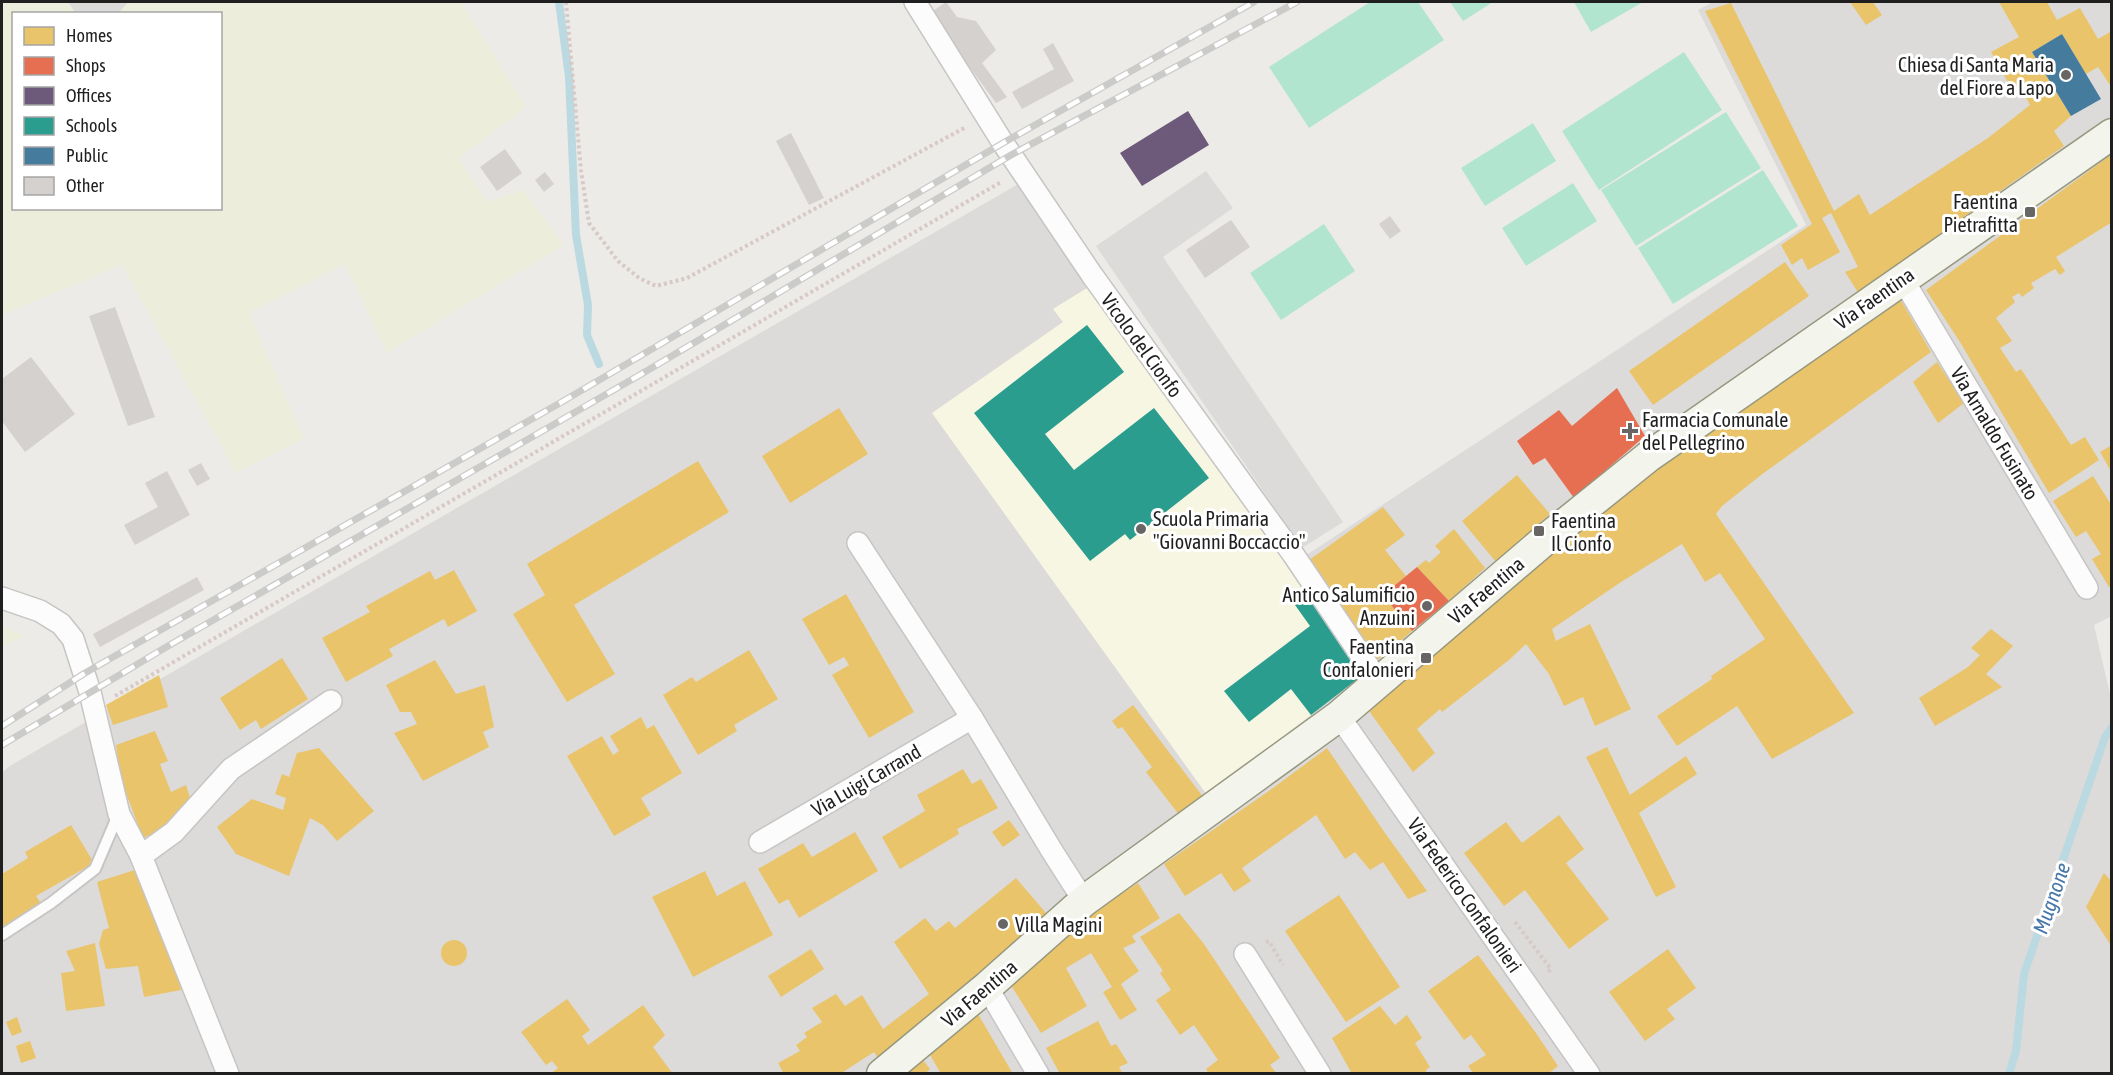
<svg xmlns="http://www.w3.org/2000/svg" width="2113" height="1075" font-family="'Asap Condensed',sans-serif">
<rect width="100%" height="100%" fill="#edebe8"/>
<g fill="#dcdbd9">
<path d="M68,2h60l-9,12 -44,-1z"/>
<path d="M1713,2h398l1,614 -18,9 18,78 -1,370h-2109v-301l11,-8 1021,-589 271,381 501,-331 -108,-215z"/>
<path d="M1206,171l27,37 -70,49 180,265 -41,26 -206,-302z"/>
</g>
<path fill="#f7f6e3" d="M1087,288l281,383 -161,124 -275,-382 131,-91 -10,-13z"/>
<g fill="#eceddb">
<path d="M2,2h66l7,11 -61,1v194h206v-194l-101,-1 9,-11h333l65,105 -67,51 28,44 36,-12 41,55 -177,108 -42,-89 -96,49 55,126 -68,34 -114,-208 -120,50z"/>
<path d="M2,626l23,10 -23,11z"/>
</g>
<g fill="#b2e5d0">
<path d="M1370,2h48l26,38 -135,88 -40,-61z"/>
<path d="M1450,2h43l-30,19z"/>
<path d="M1574,2h69l-52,30z"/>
<path d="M1684,52l38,58 -123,80 -37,-59z"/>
<path d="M1726,112l35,56 -125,78 -35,-56z"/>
<path d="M1533,123l23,38 -71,45 -24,-38z"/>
<path d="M1763,170l35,56 -125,78 -35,-56z"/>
<path d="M1573,183l24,38 -71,45 -24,-38z"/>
<path d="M1324,224l31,47 -74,49 -31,-47z"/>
</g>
<g fill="#e9c46a">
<path d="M1850,2h23l9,13 -16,10z"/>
<path d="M1999,2h48l10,18 23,-12 18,31 14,-8v57l-14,-21 -12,7 -24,-40 -30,18 39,64 -17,15 10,15 -116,82 -62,48 -27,18 -14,-22 13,-5 -27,-54 -9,5 18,34 -32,18 -6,-12 -10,7 -11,-20 31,-21 -107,-213 26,-8 103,208 25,-17 11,21 118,-77 42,-33 -8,-15 -7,5 -24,-43 28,-15z"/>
<path d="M2112,154v68l-56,35 9,14 -5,4 -5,-6 -24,14 3,5 -12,9 -3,-4 -7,4 3,5 -19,16 16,23 -12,7 16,24 5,-3 50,76 14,-8 14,23 -50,33 -89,-151 -34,-52z"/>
<path d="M1785,262l24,34 -156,109 -24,-34z"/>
<path d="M1896,292l35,60 -170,123 -39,31 -6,8 138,199 -82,46 -35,-53 -60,40 -20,-30 55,-37 -1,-3 54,-37 -45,-66 -15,9 -23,-38 -61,38 -69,47 4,12 34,-17 41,85 -36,17 -12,-29 -19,9 -15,-32 -23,-30 -17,16 -67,52 -2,-3 -23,20 18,24 -22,19 -44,-61 213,-182 97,-79z"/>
<path d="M1937,362l27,41 -26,20 -25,-41z"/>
<path d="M839,408l29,46 -78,49 -28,-47z"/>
<path d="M2112,445v28l-12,-21z"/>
<path d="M698,461l31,51 -155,93 41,69 -48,28 -54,-88 32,-19 -18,-31z"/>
<path d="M1517,475l33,39 -54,48 -34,-41z"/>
<path d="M2093,476l19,30v80l-3,1 -17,-28 9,-5 -15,-23 -10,6 -23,-36z"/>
<path d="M1383,507l22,28 -20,15 21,26 -23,19 29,36 -39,33 -68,-101z"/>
<path d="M1454,529l31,39 -36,33 -32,-34 9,-7 3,3 12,-11 -6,-6z"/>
<path d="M454,570l23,41 -29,16 -4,-8 -55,30 4,7 -47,26 -24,-44 48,-26 -4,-6 64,-35 5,9z"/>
<path d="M846,594l68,118 -45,26 -37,-63 17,-10 -5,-8 -15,8 -27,-46z"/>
<path d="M1991,629l22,17 -27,28 16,13 -67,39 -16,-28 49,-31 12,-12 -9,-7z"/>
<path d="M749,650l29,49 -44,26 3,6 -39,24 -35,-60 29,-18 4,5z"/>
<path d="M282,658l26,41 -47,30 -5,-9 -16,10 -20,-32z"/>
<path d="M435,660l21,34 29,-9 9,42 -11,5 6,15 -66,34 -29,-48 23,-9 -6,-12h-11l-14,-27z"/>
<path d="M159,675l9,32 -55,18 -7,-20z"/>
<path d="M1133,705l71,93 -24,18 -34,-44 6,-5 -30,-40 -4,2 -6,-8z"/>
<path d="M641,717l6,12 7,-4 28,48 -41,25 10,17 -37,21 -47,-80 35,-20 11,19 6,-4 -9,-15z"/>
<path d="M155,731l13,30 -8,3 11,28 15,-7 6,19 -18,10 3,9 -34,15 -22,-58 -5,-35z"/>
<path d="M1607,747l23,48 56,-39 11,18 -58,39 37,74 -20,10 -70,-140z"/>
<path d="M319,748l55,63 -37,30 -14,-16 -13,-7 -21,58 -53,-22 -19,-27 35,-28 31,11 3,-12 -11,-4 7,-20 7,3 8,-24z"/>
<path d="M1327,748l58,85 42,58 -19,8 -25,-37 -13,8 -15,-18 -10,7 -29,-44 -74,53 9,13 -17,11 -13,-19 -36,23 -21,-32 109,-76z"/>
<path d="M963,769l9,15 9,-5 17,29 -41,21 2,5 -59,35 -18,-32 43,-26 -8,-16z"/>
<path d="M1559,815l25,34 -18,14 43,56 -40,30 -44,-59 -21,16 -40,-53 42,-31 16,21z"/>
<path d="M1009,820l11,15 -17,12 -11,-15z"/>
<path d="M71,825l23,38 -58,33 6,9 -40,24v-55l26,-16 -3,-6z"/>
<path d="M855,832l23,39 -79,47 -11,-19 -9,5 -21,-35 45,-26 9,14z"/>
<path d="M141,868l34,91 6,31 -37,7 -6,-31 -32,3 -7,-25 4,-14 6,-2 -12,-46z"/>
<path d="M705,871l12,25 28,-15 28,54 -80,42 -41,-80z"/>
<path d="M2104,873l8,9v65l-26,-40z"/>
<path d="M1016,878l36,42 -170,144 -8,-12 -34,22h-56l-6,-11 22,-12 -4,-6 11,-8 -3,-4 18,-11 -10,-14 24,-14 9,12 17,-11 21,34 46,-35 -35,-52 31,-24 11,13 13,-10 6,7z"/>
<path d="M1138,883l22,35 -28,18 4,6 -13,6 16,23 -18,13 16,26 -17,10 -17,-28 9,-5 -21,-34 -25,15 21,38 -46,27 -34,-54 43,-36 60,-42z"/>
<path d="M1339,895l61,92 -54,35 -61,-91z"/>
<path d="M1179,913l25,31 76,114 -10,7 7,9h-68l-3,-5 12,-9 -24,-35 -14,10 -24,-35 15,-10 -11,-17 3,-2 -23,-34z"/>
<circle cx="454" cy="953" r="13"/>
<path d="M95,943l10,63 -39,5 -5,-38 14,-2 -9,-20z"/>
<path d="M811,949l13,20 -43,28 -13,-21z"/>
<path d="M1668,949l28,39 -29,21 8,10 -30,22 -36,-49z"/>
<path d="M1478,955l58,78 22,33 -10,8h-74l-6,-8 18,-11 -15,-20 -7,5 -36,-49z"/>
<path d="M567,999l23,31 -8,6 6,9 55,-40 22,30 -12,12 20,27h-123l8,-6 -6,-7 -6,4 -25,-33z"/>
<path d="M1380,1006l15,19 12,-10 15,23 -7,5 15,24 -4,3 1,4h-75l-20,-36z"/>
<path d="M978,1014l35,60h-72l-12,-21z"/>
<path d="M17,1017l5,15 -10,4 -6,-14z"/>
<path d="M1098,1021l13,25 5,-2 12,19 -9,4 4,7h-63l-14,-26z"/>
<path d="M30,1041l6,17 -15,5 -5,-17z"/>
<path d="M920,1056l10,13 -5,5h-27z"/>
</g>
<g fill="#e76f51">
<path d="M1617,388l28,48 -71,62 -29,-40 -12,7 -16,-24 42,-31 13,16z"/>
<path d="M1417,567l32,34 -37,30 -29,-36z"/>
</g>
<path fill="#6d597a" d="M1188,111l21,34 -67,41 -22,-33z"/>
<g fill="#2a9d8f">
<path d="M1087,325l37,47 -79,62 29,36 80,-62 55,70 -79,62 -5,-6 -35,27 -116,-148z"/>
<path d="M1308,584l60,87 -57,44 -20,-26 -42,33 -25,-31 86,-65 -20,-28z"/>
</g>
<path fill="#457b9d" d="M2062,34l39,65 -30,17 -39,-64z"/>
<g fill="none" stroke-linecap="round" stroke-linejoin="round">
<g stroke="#bbd9e1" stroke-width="8">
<path d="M559,2l10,75 7,158 12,70 -1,30 12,29"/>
<path d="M2009,1074l7,-23 8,-77 81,-237 7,-10"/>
</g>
</g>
<g fill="#d4d1cf">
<path d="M946,2l11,15 19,4 20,29 -14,13 25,34 -11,6 -66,-90z"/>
<path d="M1053,43l21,38 -52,28 -10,-17 42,-23 -11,-20z"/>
<path d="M791,133l33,65 -15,7 -33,-64z"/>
<path d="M505,149l17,24 -25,18 -17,-24z"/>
<path d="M545,172l9,12 -10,8 -9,-12z"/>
<path d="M1390,216l11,15 -11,8 -11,-15z"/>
<path d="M1231,220l19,27 -45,31 -19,-28z"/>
<path d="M115,307l40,110 -27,9 -39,-110z"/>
<path d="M31,357l44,57 -50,38 -23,-31v-42z"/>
<path d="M201,463l9,16 -13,7 -9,-16z"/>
<path d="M167,471l23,44 -55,30 -11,-20 34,-18 -13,-24z"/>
<path d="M197,577l7,13 -104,57 -7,-13z"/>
</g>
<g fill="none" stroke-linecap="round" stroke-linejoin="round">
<defs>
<path id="lane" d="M2,935l49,-32 44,-34 23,-54"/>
<g id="street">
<path d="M915,2l88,141 89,132 201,279 86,128"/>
<path d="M1902,278l185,310"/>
<path d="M858,543l114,175 80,133 32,50"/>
<path d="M2,598l38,13 21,13 12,15 17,53 29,122 22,42 87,218"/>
<path d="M1339,716l250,358"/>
<path d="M760,842l212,-124"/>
<path d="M141,856l33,-24 57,-63 100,-68"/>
<path d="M1245,954l75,120"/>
<path d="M987,987l51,87"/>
</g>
<path id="secondary" d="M882,1074l105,-87 97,-86 255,-185 207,-177 102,-82 464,-323"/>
</defs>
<use href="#lane" stroke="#c6c5c4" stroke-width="14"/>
<use href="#street" stroke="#c6c5c4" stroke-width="24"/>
<use href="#secondary" stroke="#96977f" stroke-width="33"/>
<g stroke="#d7c9c6" stroke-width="4" stroke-dasharray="3 3" stroke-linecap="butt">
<path d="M566,2l15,169 8,52 29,38 21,17 17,8 31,-8 279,-151"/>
<path d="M115,696l886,-514"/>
<path d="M1515,922l36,47 -4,4"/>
<path d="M1266,942l3,-1 14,24"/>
</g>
<use href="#lane" stroke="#fcfcfc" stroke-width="10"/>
<use href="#street" stroke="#fcfcfc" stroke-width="21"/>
<use href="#secondary" stroke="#f3f4eb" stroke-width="30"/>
<defs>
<g id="rail">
<path d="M2,726l83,-53 475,-270 443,-260 251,-141"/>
<path d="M2,745l166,-99 470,-270 373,-221 286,-153"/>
</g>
</defs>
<use href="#rail" stroke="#cbcbca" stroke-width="7"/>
<use href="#rail" stroke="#fff" stroke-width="4.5" stroke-dasharray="14" stroke-linecap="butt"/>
</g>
<g fill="#676665" stroke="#fff" stroke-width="2">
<circle cx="2066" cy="75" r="6"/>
<rect x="2024" y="206" width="12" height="12" rx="3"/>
<path d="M1627 422h6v6h6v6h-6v6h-6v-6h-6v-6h6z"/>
<circle cx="1141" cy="529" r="6"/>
<rect x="1533" y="525" width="12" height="12" rx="3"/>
<circle cx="1427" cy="606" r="6"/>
<rect x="1420" y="652" width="12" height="12" rx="3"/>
<circle cx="1003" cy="924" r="6"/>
</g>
<g text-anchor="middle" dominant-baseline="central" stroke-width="6" stroke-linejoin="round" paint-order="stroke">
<g font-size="20" fill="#1f1f1f" stroke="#fff" text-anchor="end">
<text x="2054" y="64">Chiesa di Santa Maria<tspan x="2054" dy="23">del Fiore a Lapo</tspan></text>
<text x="2018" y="201">Faentina<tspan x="2018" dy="23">Pietrafitta</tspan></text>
<text x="1642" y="419" text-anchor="start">Farmacia Comunale<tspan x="1642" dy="23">del Pellegrino</tspan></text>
<text x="1153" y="518" text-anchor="start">Scuola Primaria<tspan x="1153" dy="23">"Giovanni Boccaccio"</tspan></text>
<text x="1551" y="520" text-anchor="start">Faentina<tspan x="1551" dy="23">Il Cionfo</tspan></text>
<text x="1415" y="594">Antico Salumificio<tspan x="1415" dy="23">Anzuini</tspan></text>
<text x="1414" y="646">Faentina<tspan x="1414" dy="23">Confalonieri</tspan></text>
<text x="1015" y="924" text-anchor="start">Villa Magini</text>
</g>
<g font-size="20" fill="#1f1f1f" stroke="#fff">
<text transform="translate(1874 298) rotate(-35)">Via Faentina</text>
<text transform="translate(1142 345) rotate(54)">Vicolo del Cionfo</text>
<text transform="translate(1995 433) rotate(59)">Via Arnaldo Fusinato</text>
<text transform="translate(1486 590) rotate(-40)">Via Faentina</text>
<text transform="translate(866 780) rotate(-30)">Via Luigi Carrand</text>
<text transform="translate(1465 895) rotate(55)">Via Federico Confalonieri</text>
<text transform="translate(979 993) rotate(-40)">Via Faentina</text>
</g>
<g font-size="21" font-style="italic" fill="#4677a9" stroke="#fff">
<text transform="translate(2051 898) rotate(-71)">Mugnone</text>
</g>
</g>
<rect width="2113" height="1075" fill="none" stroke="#1f1f1f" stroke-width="6"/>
<rect x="12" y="12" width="210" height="198" fill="#ffffff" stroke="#a5a5a5" stroke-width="1.5"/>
<rect x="24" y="27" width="30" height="18" fill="#e9c46a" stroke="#a5a5a5" stroke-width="1.5"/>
<text x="66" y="42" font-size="18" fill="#1f1f1f">Homes</text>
<rect x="24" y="57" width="30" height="18" fill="#e76f51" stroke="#a5a5a5" stroke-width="1.5"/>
<text x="66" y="72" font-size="18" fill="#1f1f1f">Shops</text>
<rect x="24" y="87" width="30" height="18" fill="#6d597a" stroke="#a5a5a5" stroke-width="1.5"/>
<text x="66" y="102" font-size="18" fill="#1f1f1f">Offices</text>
<rect x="24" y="117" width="30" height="18" fill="#2a9d8f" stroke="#a5a5a5" stroke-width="1.5"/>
<text x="66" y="132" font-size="18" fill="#1f1f1f">Schools</text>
<rect x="24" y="147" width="30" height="18" fill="#457b9d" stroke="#a5a5a5" stroke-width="1.5"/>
<text x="66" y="162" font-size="18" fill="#1f1f1f">Public</text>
<rect x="24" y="177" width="30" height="18" fill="#d4d1cf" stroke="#a5a5a5" stroke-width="1.5"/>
<text x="66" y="192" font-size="18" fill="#1f1f1f">Other</text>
</svg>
